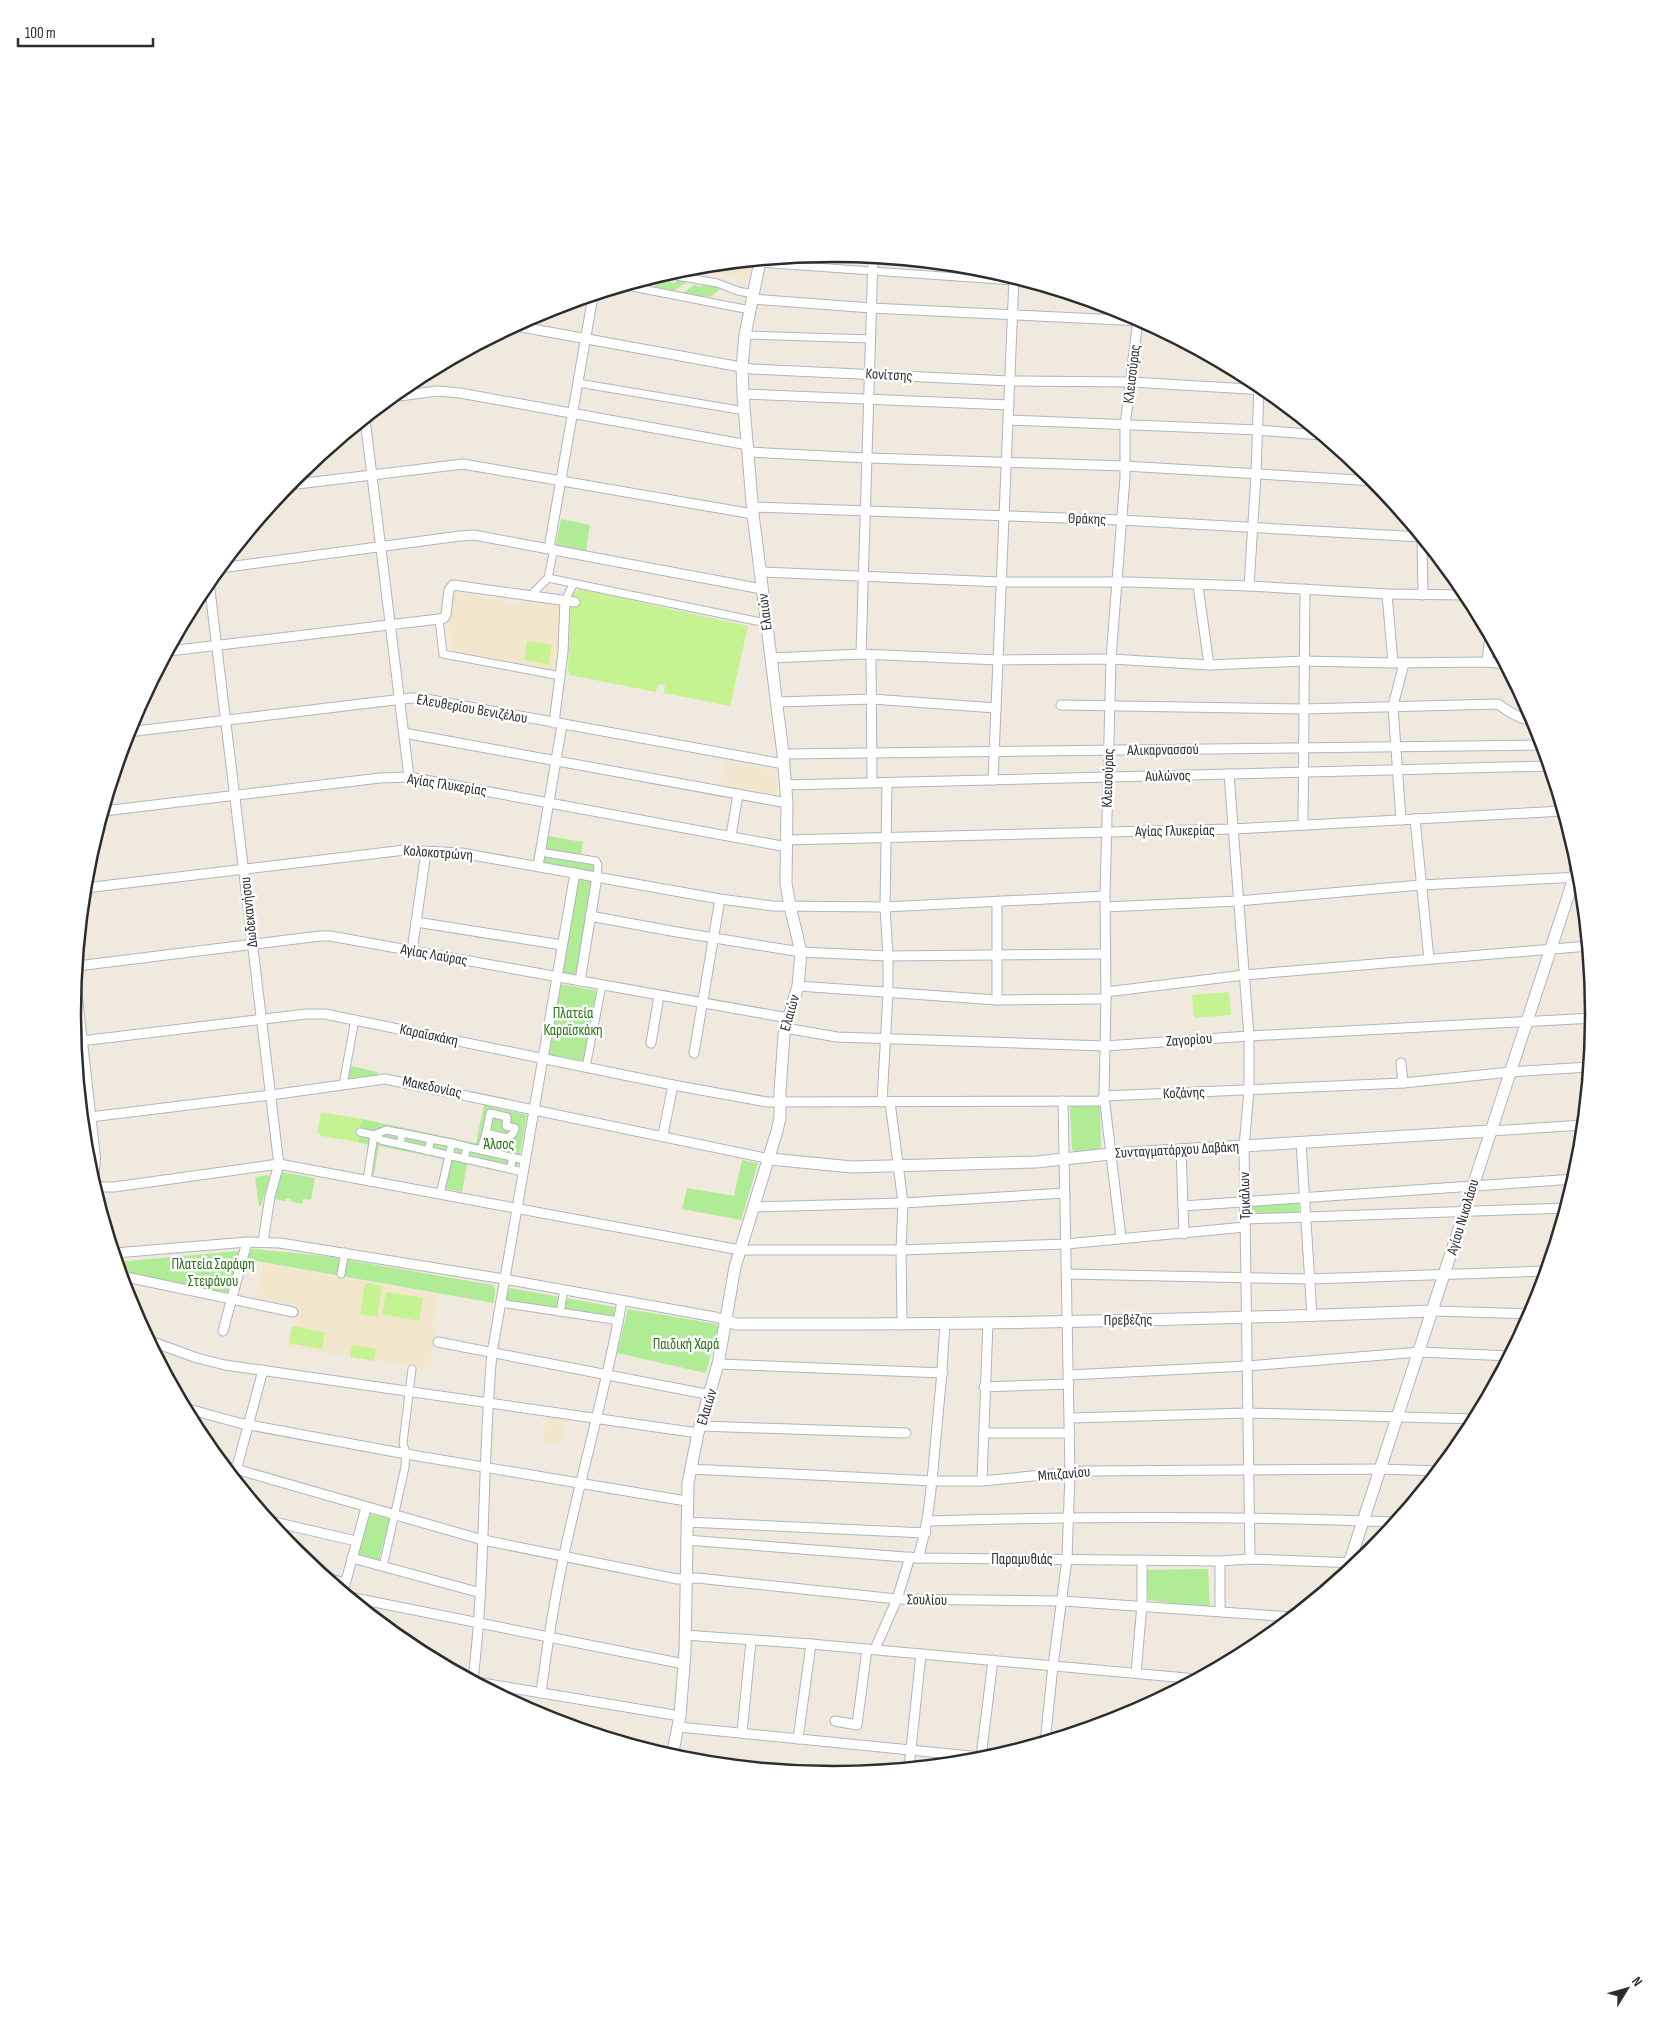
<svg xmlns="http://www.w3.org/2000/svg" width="1667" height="2029" font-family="'Sofia Sans Condensed',sans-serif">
<rect width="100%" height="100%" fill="#f0e9de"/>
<g fill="#f2e7cd">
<path d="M751,262l-4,18 -28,-6 -5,-6 -6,4 -27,-3z"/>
<path d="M453,592l44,7 1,-2 8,1 -1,6 10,1 1,-3h3l3,-3 38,5 -3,68 -106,-19 -3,-34z"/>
<path d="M724,762l52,8 2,30 -59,-13z"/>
<path d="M263,1264l175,30 -6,31 4,1 -6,43 -143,-22 10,-41 -41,-8z"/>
<path d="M548,1414l18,3 -5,28 -19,-3z"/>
</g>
<g fill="#b0eb96">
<path d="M657,277h4v3l15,3 1,-3 7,1 2,2 -14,9 -14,-2 -7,-12z"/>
<path d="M704,284l12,2 3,4 -9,7 -27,-4 11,-8 7,2z"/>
<path d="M561,519l29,6 -4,26 -30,-6z"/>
<path d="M548,836l35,6 -3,19 15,2 -2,9 -50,-9z"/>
<path d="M577,878l16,3 -16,94 -14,-2z"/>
<path d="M561,984l37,7 -13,70 -37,-7z"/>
<path d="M350,1066l28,6 -1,4 -30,5z"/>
<path d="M484,1105l43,10 -11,60 -49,-11 -5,28 -24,-5 5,-28 -64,-13 -5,29 -10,-2 5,-28 -11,-3 4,-23 114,24z"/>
<path d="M1073,1106h27l1,41 -3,3 -23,3 -3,-4 -2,-38v-3z"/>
<path d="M742,1160l16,3 -17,57 -59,-11 5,-21 47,8z"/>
<path d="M281,1172l34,6 -4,22 -8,-1 -1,5 -12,-3 1,-2 -5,-1 -1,3 -10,-2z"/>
<path d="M267,1175l3,1 -9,30h-2l-4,-29z"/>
<path d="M1299,1202v10l-48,3 -1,-11z"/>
<path d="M253,1249l72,7 168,29 2,6 -1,12 -249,-44 3,-8z"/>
<path d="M239,1251l-12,45 -107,-24 -3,-10z"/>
<path d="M510,1288l105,19 -2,16 -109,-16 3,-16z"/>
<path d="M628,1309l88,15 2,3 -12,46 -89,-20z"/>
<path d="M369,1514l21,5 -11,41 -21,-6z"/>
<path d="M1208,1569l2,39 -62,-8 -1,-30z"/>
</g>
<g fill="#c6f391">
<path d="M580,589l168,37 -18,80 -66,-13 1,-8 -7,-1 -2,8 -86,-17 -2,-5 3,-76z"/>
<path d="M527,641l25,4 -3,20 -25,-5z"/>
<path d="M1229,992l2,23 -37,3 -2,-23z"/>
<path d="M321,1112l41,7 -4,23 -36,-6 -5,-4z"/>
<path d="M365,1283l17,3 -5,31 -17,-3z"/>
<path d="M386,1292l37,6 -4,23 -37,-7z"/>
<path d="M292,1326l33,6 -3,17 -33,-6z"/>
<path d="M352,1345l24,4 -2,12 -24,-4z"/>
</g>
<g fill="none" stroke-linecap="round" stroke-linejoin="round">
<defs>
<g id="pedestrian">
<path d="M759,263l255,18"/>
<path d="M665,274l52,9 21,8 15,3"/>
<path d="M627,286l123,24"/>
<path d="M745,335l126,4"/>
<path d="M578,383l167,28"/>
<path d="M548,578l218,45"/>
<path d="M530,596l18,-18 6,-29"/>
<path d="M565,601l8,-17"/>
<path d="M439,619l4,35 118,22"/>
<path d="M540,852l56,9 2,4 -1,12"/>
<path d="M586,1067l16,-81"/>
<path d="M343,1085l12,-66"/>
<path d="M360,1132l14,3 12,-5 16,3"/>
<path d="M400,1144l2,-11 29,6"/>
<path d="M481,1150l43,10"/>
<path d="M428,1151l3,-12 21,4"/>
<path d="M513,1157l-3,12 12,3"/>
<path d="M464,1159l3,-12 14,3 5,-17 20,5 7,-4 2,-6 -9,-2 1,-9 -17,-4 -4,20"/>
<path d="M367,1180l7,-45 7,5 129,29"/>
<path d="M440,1194l12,-51 15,4"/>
<path d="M341,1274l4,-22"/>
<path d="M564,1290l-4,22 59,9"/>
<path d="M500,1303l60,9"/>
<path d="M383,1567l22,-100 1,-13 -3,-11 9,-74"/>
</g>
<g id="minor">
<path d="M752,299l119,9 271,13"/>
<path d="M516,326l236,43 258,12 121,1 135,8"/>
<path d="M743,394l266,11"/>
<path d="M392,397l45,-6 23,2 288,52"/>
<path d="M365,419l44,358"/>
<path d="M1008,420l250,10 63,5"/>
<path d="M749,452l118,6 258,8 251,15"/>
<path d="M289,485l174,-21 290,50"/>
<path d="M753,507l368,13 300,17"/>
<path d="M1422,538l1,57"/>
<path d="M549,548l44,-252"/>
<path d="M220,568l240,-32 14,-1 288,54"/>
<path d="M761,572l240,10h128l120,4 138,8 81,1"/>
<path d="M209,582l69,575 1,7 -9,32 -7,46"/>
<path d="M1198,586l11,79"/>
<path d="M1249,586l7,-111 3,-91"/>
<path d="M1387,594l6,69"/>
<path d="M169,651l270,-32 5,-1 2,-4 3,-24 4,-5 122,17"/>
<path d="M861,654l12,-397"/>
<path d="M871,655l1,128"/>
<path d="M771,658l90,-4 137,6 113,-1 98,6 95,-4 89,2 94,-1 18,2"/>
<path d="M1487,662l3,-27"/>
<path d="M778,702l94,-3 124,9"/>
<path d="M1061,705l243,4 194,-5c11,8 23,16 37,17"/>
<path d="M554,723l9,-71 2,-51"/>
<path d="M128,732l283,-34 15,1 358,65"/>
<path d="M404,733l383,70"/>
<path d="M783,754l760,-9"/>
<path d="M1229,774l20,262v55l-5,55 6,413"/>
<path d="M993,780l21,-502"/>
<path d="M786,785l764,-19"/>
<path d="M104,811l276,-33 29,-1 378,70"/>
<path d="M1415,819l14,140"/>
<path d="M1401,820l-8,-114 11,-43"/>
<path d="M1303,825l2,-236"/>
<path d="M731,836l7,-42"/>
<path d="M787,840l446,-11 330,-18"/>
<path d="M538,866l24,-141"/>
<path d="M85,888l320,-38 56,3 259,46 53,7 112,1 220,-11"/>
<path d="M997,903v97"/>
<path d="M1105,907l133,-6 183,-16 160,-8"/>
<path d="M590,916l87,16 124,20 87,4 217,-2"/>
<path d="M416,922l146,23"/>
<path d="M412,951l14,-99"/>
<path d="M77,966l243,-30h10l458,82"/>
<path d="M580,981l17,-104"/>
<path d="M798,986l199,14 109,-1"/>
<path d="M1106,992l138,-17 344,-29"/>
<path d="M785,1028l52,9 268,9 144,-10 345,-18"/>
<path d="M81,1041l225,-27h19l348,71 94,17 333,-1 4,-5 299,-13 107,-11 79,-5"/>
<path d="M651,1043l8,-47"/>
<path d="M694,1053l26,-154"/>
<path d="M1401,1063l2,20"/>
<path d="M882,1102l6,-109v-37l-3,-49 2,-124"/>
<path d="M890,1102l13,101 -2,47 1,75"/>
<path d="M90,1117l181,-22 114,-16 385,80"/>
<path d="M1490,1131l94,-6"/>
<path d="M663,1135l10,-50"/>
<path d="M1301,1142l11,174"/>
<path d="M1181,1150l3,84"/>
<path d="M93,1184l10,3h11l165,-23 461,86h161l165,-6 179,-17"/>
<path d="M1183,1206l392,-27"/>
<path d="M754,1207l149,-4 162,-10"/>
<path d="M1245,1219l321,-11"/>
<path d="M1121,1238l-17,-142 2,-97 -1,-103 6,-237 14,-182v-51l13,-107"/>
<path d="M115,1253l132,-11 33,1 224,36 211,38 10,3"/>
<path d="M1067,1274l243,5 237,-8"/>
<path d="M121,1276l172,36"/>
<path d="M1433,1311l99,3"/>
<path d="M223,1331l24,-89"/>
<path d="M150,1341l47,17 28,7 473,68"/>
<path d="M438,1342l273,53"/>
<path d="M718,1364l225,9"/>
<path d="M1069,1375l178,-9 173,-14 90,4"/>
<path d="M984,1387l85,-3"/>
<path d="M185,1408l54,15 167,31 280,47"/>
<path d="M1070,1418l178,-5 228,6"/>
<path d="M701,1426l205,7"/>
<path d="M984,1433h86"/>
<path d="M225,1466l258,74 194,39 20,-1 200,21 166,2 230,16"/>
<path d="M690,1469l243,12h49l101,-10 298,-2 58,2"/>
<path d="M234,1478l29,-108"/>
<path d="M982,1481l6,-159"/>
<path d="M270,1521l86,20"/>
<path d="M927,1521c157,-5 313,-5 470,1"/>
<path d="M686,1522l240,11"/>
<path d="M686,1540l232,18 302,3 30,-2 108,4"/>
<path d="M352,1558l129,35"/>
<path d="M918,1558c12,-39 14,-80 18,-121 4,-38 7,-76 9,-114"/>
<path d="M1220,1561v50"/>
<path d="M327,1578l18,5"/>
<path d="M343,1592l23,-84"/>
<path d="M349,1597l335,67"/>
<path d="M685,1635l126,9 386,35"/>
<path d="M875,1649l22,-50 13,-42"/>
<path d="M1136,1673l6,-68v-45"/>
<path d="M473,1680c13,-108 9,-218 19,-327l83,-480"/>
<path d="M476,1682l204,34"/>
<path d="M541,1693c6,-46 13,-92 23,-138 18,-85 43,-169 58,-254"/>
<path d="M835,1721l22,4 10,-76"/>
<path d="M679,1727l312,31"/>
<path d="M742,1732l9,-91"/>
<path d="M798,1739l13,-95"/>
<path d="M1045,1742l8,-76 14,-107 3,-86 -7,-372"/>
<path d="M981,1757l12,-97"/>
<path d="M909,1768l12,-114"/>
</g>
<g id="tertiary">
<path d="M770,1159l82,8 184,-5 74,-8 380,-23"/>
<path d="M725,1320l11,4c232,1 465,-4 697,-13"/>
<path d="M1346,1573c77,-231 151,-464 228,-695l4,-18"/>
<path d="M672,1757l8,-41 5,-64 3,-169 10,-50 20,-69 17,-97 42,-136 3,-14v-25l4,-58 14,-48 3,-34 -11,-46 -4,-23 1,-80 -4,-49 -30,-240 -10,-120 -1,-27 3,-32 15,-74"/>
</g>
<path id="secondary" d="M75,989l19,169 -2,22"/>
</defs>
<use href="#pedestrian" stroke="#b2b4c2" stroke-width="9"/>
<use href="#minor" stroke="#b2b4c2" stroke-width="11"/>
<use href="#tertiary" stroke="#b2b4c2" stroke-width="13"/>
<use href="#secondary" stroke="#b2b4c2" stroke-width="14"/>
<use href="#pedestrian" stroke="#fff" stroke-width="7"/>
<use href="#minor" stroke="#fff" stroke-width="9"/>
<use href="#tertiary" stroke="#fff" stroke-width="11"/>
<use href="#secondary" stroke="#fff" stroke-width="12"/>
</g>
<g text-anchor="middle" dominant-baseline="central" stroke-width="5" stroke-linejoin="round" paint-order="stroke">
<g font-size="15" fill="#2d2d2d" stroke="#fff">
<text transform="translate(1132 374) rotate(-83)">Κλεισούρας</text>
<text transform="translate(889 375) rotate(3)">Κονίτσης</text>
<text transform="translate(1087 519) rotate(2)">Θράκης</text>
<text transform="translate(765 612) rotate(-97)">Ελαιών</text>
<text transform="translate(472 709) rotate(10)">Ελευθερίου Βενιζέλου</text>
<text transform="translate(1163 750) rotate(-1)">Αλικαρνασσού</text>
<text transform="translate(1168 776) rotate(-1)">Αυλώνος</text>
<text transform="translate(1108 778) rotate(-88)">Κλεισούρας</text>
<text transform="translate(447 785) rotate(9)">Αγίας Γλυκερίας</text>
<text transform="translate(1175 831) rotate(-1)">Αγίας Γλυκερίας</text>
<text transform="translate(438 853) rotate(4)">Κολοκοτρώνη</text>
<text transform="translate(249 912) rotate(-96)">Δωδεκανήσου</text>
<text transform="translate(434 955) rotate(10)">Αγίας Λαύρας</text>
<text transform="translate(790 1013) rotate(-74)">Ελαιών</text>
<text transform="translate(429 1035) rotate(12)">Καραϊσκάκη</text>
<text transform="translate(1189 1040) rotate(-4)">Ζαγορίου</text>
<text transform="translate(432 1087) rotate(12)">Μακεδονίας</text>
<text transform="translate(1184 1093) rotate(-2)">Κοζάνης</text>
<text transform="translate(1177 1150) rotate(-3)">Συνταγματάρχου Δαβάκη</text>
<text transform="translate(1245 1196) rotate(-91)">Τρικάλων</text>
<text transform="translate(1463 1217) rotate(-73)">Αγίου Νικολάου</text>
<text transform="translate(1128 1320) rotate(-1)">Πρεβέζης</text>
<text transform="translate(707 1407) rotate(-73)">Ελαιών</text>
<text transform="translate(1064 1474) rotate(-5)">Μπιζανίου</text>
<text x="1022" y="1559">Παραμυθιάς</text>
<text transform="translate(927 1600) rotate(1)">Σουλίου</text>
</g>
<g font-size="15" fill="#247413" stroke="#fff">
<text x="573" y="1013">Πλατεία<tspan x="573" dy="17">Καραϊσκάκη</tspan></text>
<text x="499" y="1144">Άλσος</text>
<text x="213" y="1264">Πλατεία Σαράφη<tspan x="213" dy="17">Στεφάνου</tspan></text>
<text x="686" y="1344">Παιδική Χαρά</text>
</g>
</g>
<path d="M0 0H1667V2029H0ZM81 1014a752 752 0 1 1 1504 0a752 752 0 1 1-1504 0Z" fill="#fff" fill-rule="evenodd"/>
<path fill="none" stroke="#2d2d2d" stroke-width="2.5" d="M81 1014a752 752 0 1 1 1504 0a752 752 0 1 1-1504 0Z"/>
<g transform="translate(1627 1989) rotate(53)" stroke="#ffffff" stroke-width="4" paint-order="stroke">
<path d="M0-4L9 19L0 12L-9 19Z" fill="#2d2d2d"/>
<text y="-8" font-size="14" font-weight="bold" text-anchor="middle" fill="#2d2d2d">N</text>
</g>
<path d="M18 38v8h135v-8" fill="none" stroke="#2d2d2d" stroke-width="2.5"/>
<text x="25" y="38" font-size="15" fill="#2d2d2d" stroke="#ffffff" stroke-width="4" paint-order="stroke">100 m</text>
</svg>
